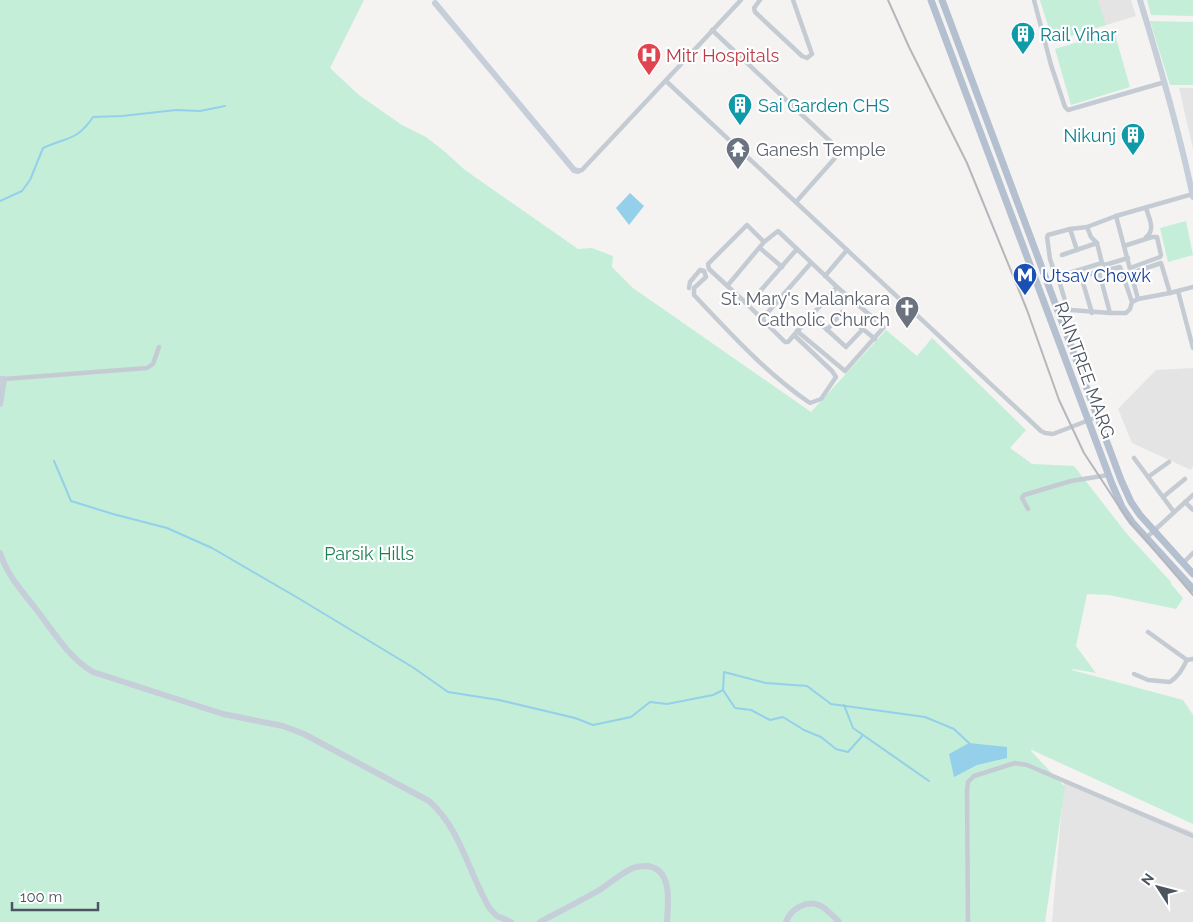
<svg xmlns="http://www.w3.org/2000/svg" width="1193" height="922" font-family="Raleway,sans-serif">
<rect width="100%" height="100%" fill="#f4f3f2"/>
<g fill="#e5e4e4">
<path d="M1040,0h91l5,16 -83,25z"/>
<path d="M1179,88h14v61z"/>
<path d="M1193,368v98l-2,4 -59,-27 -14,-34 38,-39z"/>
<path d="M1064,781l129,51v90h-141z"/>
</g>
<g fill="#c4eed8">
<path d="M0,0h364l-34,68 29,27 43,30 24,12 18,14 21,19 113,79 14,-1 21,8 -1,11 21,21 178,124 75,-82 31,26 15,-18 94,92 -16,18 22,16 42,2 53,68 44,48v2l12,14 -7,11 -67,-14 -22,-1 -11,52 20,27 -23,-4 -1,1 111,30 10,15v109l-161,-74 4,-9 -5,10 34,36 -20,135h-1045z"/>
<path d="M1040,0h58l8,25 -53,16z"/>
<path d="M1147,0h46v16l-42,-1z"/>
<path d="M1150,21l43,1v63h-23z"/>
<path d="M1114,31l16,56 -59,18 -16,-56z"/>
<path d="M1186,221l7,34 -25,7 -8,-34z"/>
</g>
<g fill="#94d0e9">
<path d="M630,193l14,13 -15,19 -13,-17z"/>
<path d="M969,743l38,4v11l-30,7 -23,12 -5,-23z"/>
</g>
<g fill="none" stroke-linecap="round" stroke-linejoin="round">
<g stroke="#94d0e9" stroke-width="2">
<path d="M0,201l22,-10 8,-11 13,-32c24,-11 34,-7 50,-31l29,-1 54,-6 24,1 25,-5"/>
<path d="M54,461l17,40 42,13 54,14 45,20 86,50 116,70 34,24 51,8 76,18 18,7 38,-8 19,-15 17,2 46,-9 10,-5 1,-18 42,11 41,3 24,18 94,13 29,12 16,15"/>
<path d="M723,690l12,18 16,2 19,10 13,-3 21,13 17,7 15,12 12,3 15,-17"/>
<path d="M844,705l9,23 76,53"/>
</g>
<g stroke="#c4cbd3" stroke-width="4.5">
<path d="M760,0l-6,8 1,4 47,44 5,2 5,-4 -19,-54"/>
<path d="M1034,0l17,65 14,42 3,3 97,-28"/>
<path d="M712,30l121,114 4,7 -2,7 -39,44"/>
<path d="M666,81l375,350 4,2 8,1 44,-17"/>
<path d="M578,171l4,-1 159,-170"/>
<path d="M1146,208c3,10 10,22 0,29"/>
<path d="M1116,216l22,83 32,-6 23,-6"/>
<path d="M1087,227l4,10 6,6 5,20"/>
<path d="M1070,229l7,21"/>
<path d="M1124,246l28,-9h5l4,18 -1,2 -30,11"/>
<path d="M760,248l22,19"/>
<path d="M1062,255l35,-12"/>
<path d="M1128,258l-23,7 -3,-2 -46,14 -6,-18 -3,-22 1,-2 22,-6 17,-2 29,-11 77,-22"/>
<path d="M1099,272l-36,8 -3,4 7,23 4,3 39,3"/>
<path d="M1132,273l29,-10 9,30"/>
<path d="M825,276l22,-26"/>
<path d="M1081,276l11,37"/>
<path d="M728,285l36,-43 14,-11 19,18"/>
<path d="M689,288l1,-6 10,-12 4,1 2,6 -12,11v7c37,39 72,78 116,108l11,-4 15,-22 -4,-6 -38,-36 43,-48"/>
<path d="M1178,291l15,57"/>
<path d="M1132,302l-12,-35 -21,5 11,41h16l4,-4 2,-7 6,-3"/>
<path d="M748,305l-39,-36 -1,-5 39,-39 17,17"/>
<path d="M811,315l35,32 17,-18"/>
<path d="M762,319l23,23h3l6,-7"/>
<path d="M827,330l15,-18 33,27"/>
<path d="M797,331l48,40 39,-44 -47,-40 -40,-38 -49,56 14,14 49,-56"/>
<path d="M4,379l143,-11 6,-4 6,-17"/>
<path d="M1134,458l40,54"/>
<path d="M1148,477l21,-15"/>
<path d="M1163,497l22,-18"/>
<path d="M1185,502l8,8"/>
<path d="M1028,509l-6,-11 2,-3 47,-14 37,-6"/>
<path d="M1146,538l47,-43"/>
<path d="M1183,563l10,-10"/>
<path d="M1148,632l39,28 6,-1"/>
<path d="M1134,674l14,6 22,2c9,-6 12,-13 17,-22"/>
<path d="M968,922l-1,-132 1,-8 6,-6 41,-13 12,2 166,71"/>
</g>
<g stroke="#c6ced9" stroke-width="6">
<path d="M1140,0c20,65 39,130 53,197"/>
<path d="M435,3l139,167 4,1"/>
<path d="M0,379h4l-4,25"/>
<path d="M0,553c7,22 22,38 36,56 17,22 32,48 57,63l130,42 60,12 21,8 125,67c32,28 40,73 61,108l7,7 14,6"/>
<path d="M540,922c20,-11 41,-21 61,-33 11,-7 20,-16 32,-21 5,-2 10,-2 15,-2 25,4 20,38 19,56"/>
<path d="M786,922c5,-14 22,-23 35,-16 7,4 13,11 18,16"/>
</g>
<g stroke="#b4bfcf" stroke-width="7">
<path d="M931,0l181,484 10,23 10,15 61,67"/>
<path d="M942,0l179,480 10,22 9,13 53,59"/>
</g>
<path stroke="#b5b7bc" stroke-width="2" d="M888,0l21,47 58,116 60,147 32,90 25,53 42,64 67,78"/>
</g>
<defs>
<symbol id="building-pin" viewBox="-11 -11 22 30"><path d="M0 17L-7.5 6A9.5 9.5 0 1 1 7.5 6Z" fill="#0f9aa8" stroke="#fff"/><path d="M-4-6H4V6H1V3H-1V6H-4ZM-2.5-4.3h1.7v1.8h-1.7ZM.8-4.3h1.7v1.8H.8ZM-2.5-1h1.7V.8h-1.7ZM.8-1h1.7V.8H.8Z" fill="#fff"/></symbol>
<symbol id="hospital-pin" viewBox="-11 -11 22 30"><path d="M0 17L-7.5 6A9.5 9.5 0 1 1 7.5 6Z" fill="#e0444e" stroke="#fff"/><path d="M-5-5h3v3.5h4V-5h3V5h-3V1.5h-4V5h-3Z" fill="#fff"/></symbol>
<symbol id="temple-pin" viewBox="-11 -11 22 30"><path d="M0 17L-7.5 6A9.5 9.5 0 1 1 7.5 6Z" fill="#6b7280" stroke="#fff"/><path d="M0-6L5-2H3V0L6.5 2.5H4V6H1.5V3h-3V6H-4V2.5H-6.5L-3 0V-2H-5Z" fill="#fff"/></symbol>
<symbol id="metro-pin" viewBox="-11 -11 22 30"><path d="M0 17L-7.5 6A9.5 9.5 0 1 1 7.5 6Z" fill="#1a4fb4" stroke="#fff"/><path d="M-5.5 5V-5H-3L0 0L3-5H5.5V5H3V-.5L0 4L-3-.5V5Z" fill="#fff"/></symbol>
<symbol id="church-pin" viewBox="-11 -11 22 30"><path d="M0 17L-7.5 6A9.5 9.5 0 1 1 7.5 6Z" fill="#6b7280" stroke="#fff"/><path d="M-1.2-6h2.4v3.5h3.3v2.4h-3.3V6h-2.4V-.1h-3.3v-2.4h3.3Z" fill="#fff"/></symbol>
</defs>
<g fill-rule="evenodd">
<use href="#building-pin" x="1009" y="20" width="28" height="38"/>
<use href="#hospital-pin" x="635" y="41" width="28" height="38"/>
<use href="#building-pin" x="726" y="91" width="28" height="38"/>
<use href="#building-pin" x="1119" y="121" width="28" height="38"/>
<use href="#temple-pin" x="724" y="135" width="28" height="38"/>
<use href="#metro-pin" x="1011" y="261" width="28" height="38"/>
<use href="#church-pin" x="893" y="294" width="28" height="38"/>
</g>
<g text-anchor="middle" dominant-baseline="central" stroke-width="4.5" stroke-linejoin="round" paint-order="stroke">
<g font-size="18" fill="#0d838f" stroke="#fff" text-anchor="start">
<text x="1040" y="34">Rail Vihar</text>
<text x="758" y="105">Sai Garden CHS</text>
<text x="1116" y="135" text-anchor="end">Nikunj</text>
</g>
<g font-size="18" fill="#be3a42" stroke="#fff" text-anchor="start">
<text x="666" y="55">Mitr Hospitals</text>
</g>
<g font-size="18" fill="#5b616d" stroke="#fff" text-anchor="start">
<text x="756" y="149">Ganesh Temple</text>
<text x="890" y="298" text-anchor="end">St. Mary's Malankara<tspan x="890" dy="21">Catholic Church</tspan></text>
</g>
<g font-size="18" fill="#164399" stroke="#fff" text-anchor="start">
<text x="1042" y="275">Utsav Chowk</text>
</g>
<g font-size="18" fill="#4b545f" stroke="#fff">
<text transform="translate(1085 370) rotate(70)">RAINTREE MARG</text>
</g>
<g font-size="18" fill="#1d7f56" stroke="#fff">
<text x="369" y="553">Parsik Hills</text>
</g>
</g>
<g transform="translate(1158 887) rotate(306)" stroke="#ffffff" stroke-width="4" paint-order="stroke">
<path d="M0-4L9 19L0 12L-9 19Z" fill="#4b545f"/>
<text y="-8" font-size="14" font-weight="bold" text-anchor="middle" fill="#4b545f">N</text>
</g>
<path d="M12 902v8h86v-8" fill="none" stroke="#4b545f" stroke-width="2.5"/>
<text x="20" y="902" font-size="15" fill="#4b545f" stroke="#ffffff" stroke-width="4" paint-order="stroke">100 m</text>
</svg>
